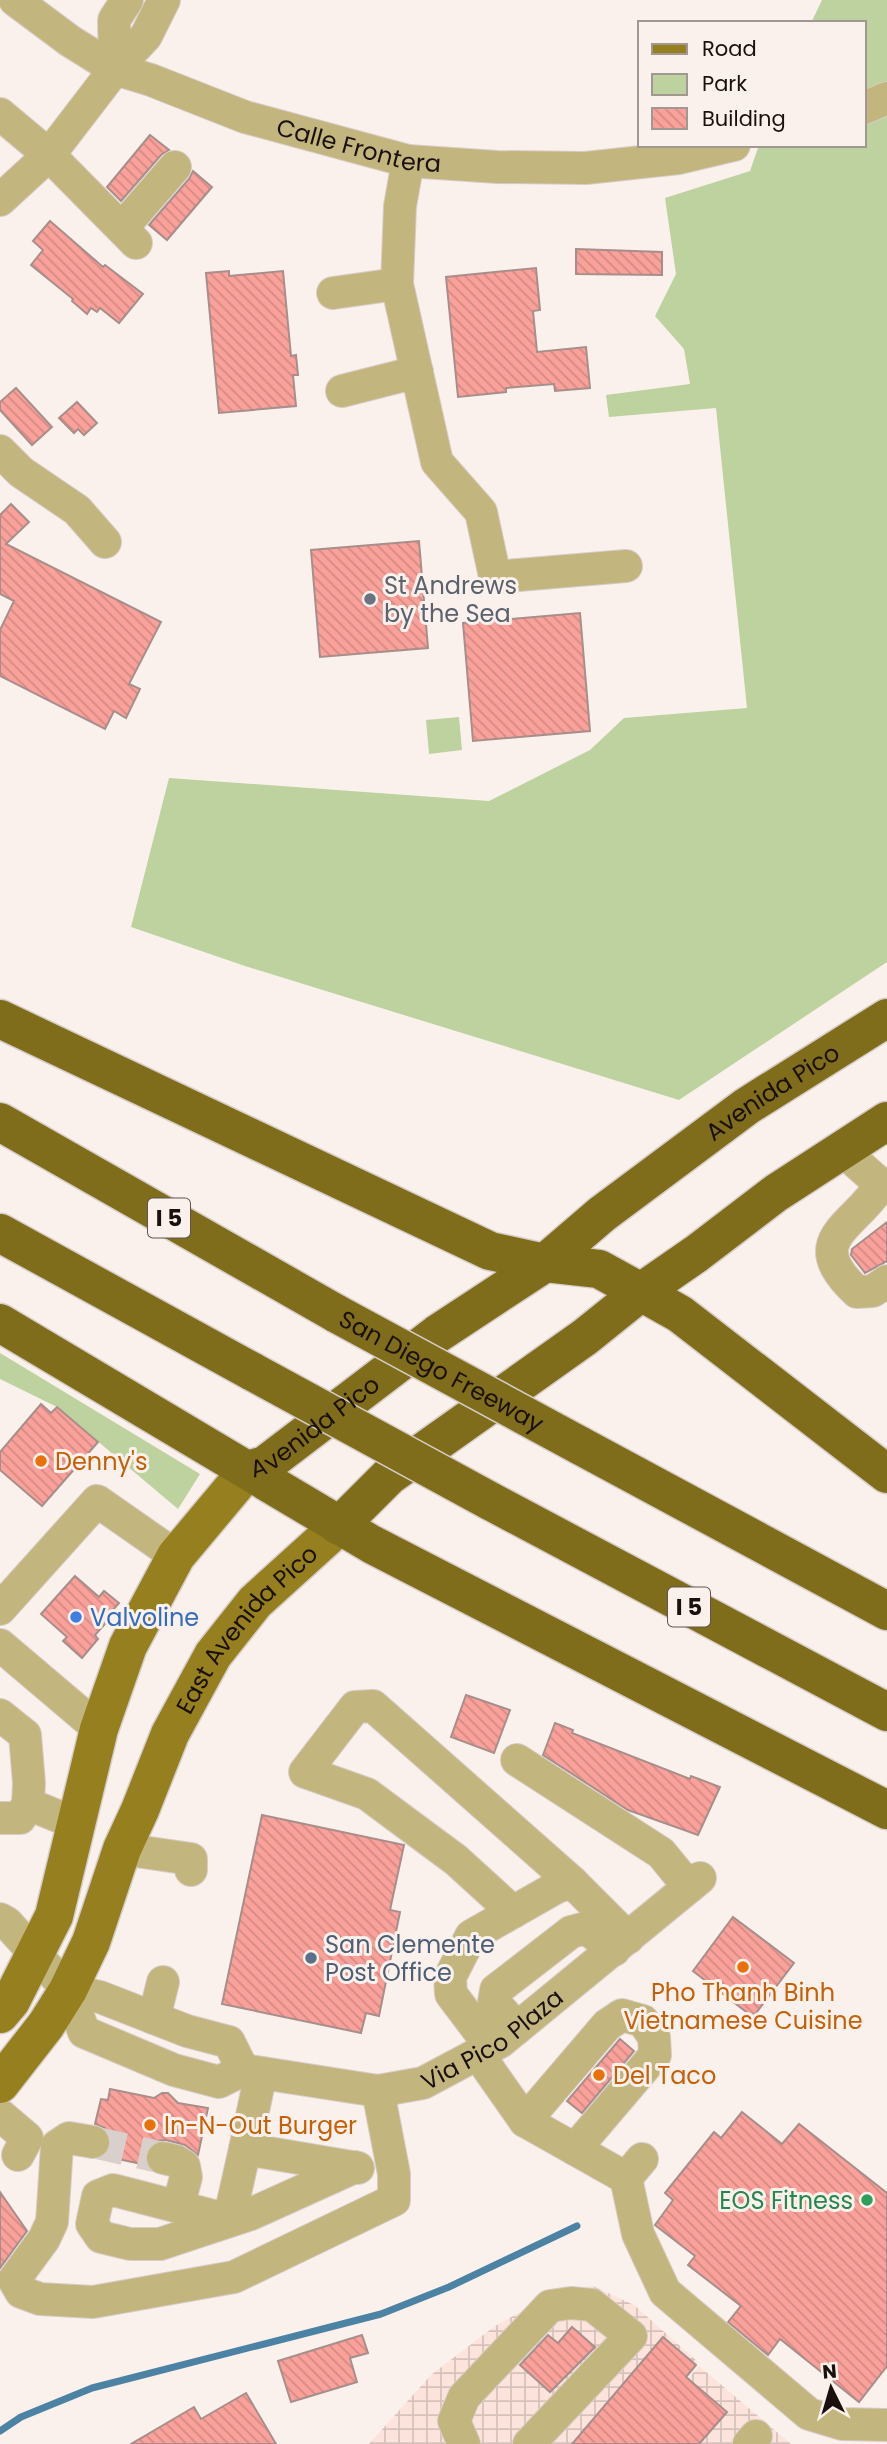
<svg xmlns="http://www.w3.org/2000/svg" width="887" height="2444" font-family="Poppins,sans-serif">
<defs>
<pattern id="industrial-grid" width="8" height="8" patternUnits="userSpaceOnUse" patternTransform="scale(1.75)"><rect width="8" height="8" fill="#fce3db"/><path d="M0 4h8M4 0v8" fill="none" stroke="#d7c2bb"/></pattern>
<pattern id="building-back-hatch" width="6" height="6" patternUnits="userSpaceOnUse" patternTransform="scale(1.75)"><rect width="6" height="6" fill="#f9a19a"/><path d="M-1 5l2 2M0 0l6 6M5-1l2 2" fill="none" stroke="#d58a84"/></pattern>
</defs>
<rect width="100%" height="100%" fill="#fbf1ec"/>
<g fill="url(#industrial-grid)">
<path d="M593,2286l41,19 64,57 -70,82h-259l62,-69 64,-49 56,-31z"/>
<path d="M699,2366l92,78h-160z"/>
</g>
<g fill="#bdd29f">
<path d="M822,0h65v962l-208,138 -434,-134 -114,-39 38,-149 320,23 101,-51 34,-32 123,-10 -31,-300 -107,9 -3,-22 84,-11 -6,-35 -29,-33 21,-42 -11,-76 85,-27 9,-26h105v-122h-53z"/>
<path d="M459,717l3,33 -33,4 -3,-34z"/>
<path d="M0,1353l200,121 -22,35 -121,-102 -57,-28z"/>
</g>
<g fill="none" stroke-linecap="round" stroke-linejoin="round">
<path stroke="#4c82a3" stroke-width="7" d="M0,2431l21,-14 71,-29 289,-74 68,-27 128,-61"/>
</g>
<g fill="url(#building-back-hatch)" stroke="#a88e8b" stroke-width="2">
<path d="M150,135l19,15 -8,5 -40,46 -14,-14z"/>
<path d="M193,171l19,16 -45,53 -18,-15 40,-46z"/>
<path d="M50,221l53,46 2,-2 38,29 -24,29 -19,-15 -3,4 -6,-4 -4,6 -15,-13 1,-2 -42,-34 12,-15 -10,-9z"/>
<path d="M576,249l86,3v23l-86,-1z"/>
<path d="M536,268l4,42 -7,1 4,41 49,-5 4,41 -35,3 -1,-7 -48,4v4l-48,5 -12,-120z"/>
<path d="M229,271v5l54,-5 8,85 5,-1 2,20h-5l3,31 -77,7 -13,-140z"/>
<path d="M16,388l36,39 -20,18 -32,-35v-8z"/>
<path d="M77,402l20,21 -13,12 -6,-6 -4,4 -15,-15z"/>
<path d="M11,504l18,18 -23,22 155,78 -32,62 11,5 -14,29 -12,-7 -9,18 -105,-53v-46l14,-29 -14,-7v-79z"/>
<path d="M419,541l9,107 -108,9 -9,-107z"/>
<path d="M580,613l10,118 -117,10 -10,-118z"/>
<path d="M887,1222v39l-22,12 -14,-18 1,-6z"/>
<path d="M41,1404l10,9 6,-6 41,35 -56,64 -42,-36v-18z"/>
<path d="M75,1576l24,21 5,-6 15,12 -16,18 2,3 -10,11 3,4 -16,19 -19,-17 4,-4 -26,-23z"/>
<path d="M466,1695l44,15 -16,43 -43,-16z"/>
<path d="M555,1723l18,7 -1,3 118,46 1,-3 29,11 -22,48 -70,-25 -85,-55z"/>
<path d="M262,1815l142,30 -14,65 10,2 -21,104 -13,-3 -5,20 -139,-29z"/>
<path d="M733,1917l61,46 -41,54 -60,-46z"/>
<path d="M620,2039l14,12 -52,62 -15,-12z"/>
<path d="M110,2089l44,9 8,-5h6l10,10 30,5 -10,47 -13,-10 -19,-5 -9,1 -8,5 -4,9 1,10 -42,-9 7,-10 -1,-10 -5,-8 -10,-4 6,-25 7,1z"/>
<path d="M742,2112l40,32 17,-20 88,69v173l-28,36 -79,-63 -12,16 -40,-33 13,-16 -53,-41 7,-9 -40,-31 18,-25 -8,-7 49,-61 7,6z"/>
<path d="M0,2192l27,39 -27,37z"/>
<path d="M572,2327l23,20 -45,45 -30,-27 28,-30 10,8z"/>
<path d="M362,2335l6,18 -18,5 7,24 -66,20 -13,-41z"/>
<path d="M663,2337l33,28 -10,12 41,35 -28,32h-127z"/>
<path d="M246,2393l30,51h-145l63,-37 7,12z"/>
</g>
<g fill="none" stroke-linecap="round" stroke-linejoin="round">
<path stroke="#d9cfcb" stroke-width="32" stroke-dasharray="32 16" stroke-linecap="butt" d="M93,2142l70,16"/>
<defs>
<g id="minor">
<path id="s1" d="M15,0l55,41 45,28 36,11 94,37 163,44 89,6 89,1 93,-10 55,-13"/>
<path d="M115,69l-1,-49 13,-20"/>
<path d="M864,108l23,-10"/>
<path d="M0,114l49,41 87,88"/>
<path d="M408,161l-8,45 -3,78 40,178 44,50 14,65 131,-11"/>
<path d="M0,200l49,-45 66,-86 31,-33 18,-36"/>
<path d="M122,228l53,-61"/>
<path d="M333,293l64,-9"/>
<path d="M342,391l75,-19"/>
<path d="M0,451l21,21 56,38 28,32"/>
<path d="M842,1150l35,31 1,8c-29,41 -75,52 -21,103l16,-1 14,-10"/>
<path d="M0,1609l97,-108 79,55"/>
<path d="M0,1645l99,84"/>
<path d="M0,1715l25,20 4,48 -1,21"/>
<path d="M517,1760l144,93 28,34"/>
<path d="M0,1818h20l8,-14 49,20"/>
<path d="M122,1849l69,10v11"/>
<path d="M513,1912l-57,-52 -89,-66 -62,-22 50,-65 18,-1 199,176"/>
<path id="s2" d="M0,1919l7,4 61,67 16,42 90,38 45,12 24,-12 135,21 45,-8 77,-41 200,-164"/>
<path d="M68,1990l32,7 87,34 42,11 14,28"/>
<path d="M154,2018l9,-36"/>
<path d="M517,2028l-23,-26 2,-12 75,-58 15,-4 28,22"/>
<path d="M491,2047l-40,-53 -1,-17 21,-41 86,-49 15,-5 56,56"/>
<path d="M478,2054l47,67 101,57 16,-19"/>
<path d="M0,2115l27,23 -9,17"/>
<path d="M525,2121l82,-96 15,-10 21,6 11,16 1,18 -80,94"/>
<path d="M93,2142l-24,-4 -12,8 -5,76 -8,17 -30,41 7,12 19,7 53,3 141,-25 160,-77v-26l-16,-83"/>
<path d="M245,2149l16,-76"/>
<path d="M163,2158l13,3 8,5 2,11 -8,30"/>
<path d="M626,2178l12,56 27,58 144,122 33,10 45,1"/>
<path d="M229,2220l-116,-30 -15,6 -6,28 9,13 29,7h30l91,-30 104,-47"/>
<path d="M229,2220l16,-71 113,19"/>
<path d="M464,2444l-10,-23 10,-24 86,-91 21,-3 21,2 39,31 -102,108"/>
<path d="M749,2444l7,-8"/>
</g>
<g id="major">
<path d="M0,2014l11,-13 43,-85 45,-187 29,-83 48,-90 72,-86"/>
<path id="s3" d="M0,2084l46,-59 22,-35 23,-48 31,-93 18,-39 30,-76 43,-79 42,-53 84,-76"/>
</g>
<g id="highway">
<path d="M0,1019l490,232 55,12 54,6 42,23 39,22 207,160"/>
<path d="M0,1122l337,192"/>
<path d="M0,1233l253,139"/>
<path d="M0,1323l371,221 516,266"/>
<path d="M579,1445l308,166"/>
<path id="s4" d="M248,1470l17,-5 172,-131 108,-71 57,-49 145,-108 140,-88"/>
<path d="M490,1501l397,211"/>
<path d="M339,1526l50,-50 196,-139 56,-45 55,-38 80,-61 111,-72"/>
</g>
</defs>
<use href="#minor" stroke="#d7cdc8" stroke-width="34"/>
<use href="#major" stroke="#d7cdc8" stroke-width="41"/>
<use href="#highway" stroke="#d7cdc8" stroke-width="41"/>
<use href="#minor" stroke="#c3b57e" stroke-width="32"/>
<use href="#major" stroke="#957f1f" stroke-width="38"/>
<use href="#highway" stroke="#806d1b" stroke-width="38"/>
<defs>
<g id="highway-bridge">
<path id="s5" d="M337,1314l242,131"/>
<path d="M253,1372l237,129"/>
</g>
</defs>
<use href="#highway-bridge" stroke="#d7cdc8" stroke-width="41" stroke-linecap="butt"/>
<use href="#highway-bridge" stroke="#806d1b" stroke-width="38"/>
</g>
<circle fill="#6b7280" stroke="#fbf1ec" stroke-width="2.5" cx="370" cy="599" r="7"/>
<g fill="#e8710a" stroke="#fbf1ec" stroke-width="2.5">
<circle cx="41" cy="1461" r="7"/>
<circle cx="743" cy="1967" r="7"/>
<circle cx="599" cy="2075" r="7"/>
<circle cx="150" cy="2125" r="7"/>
</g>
<circle fill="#3f7fe0" stroke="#fbf1ec" stroke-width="2.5" cx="76" cy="1617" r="7"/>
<circle fill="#5c6f8a" stroke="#fbf1ec" stroke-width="2.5" cx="311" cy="1958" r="7"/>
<circle fill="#2e9e5b" stroke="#fbf1ec" stroke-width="2.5" cx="867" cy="2200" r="7"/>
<g text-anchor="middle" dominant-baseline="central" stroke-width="6" stroke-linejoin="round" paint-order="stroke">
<g fill="#fbf1ec" stroke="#5e5451" stroke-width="2">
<rect x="148" y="1198.5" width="42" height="39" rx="5"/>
<rect x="668" y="1587.5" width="42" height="39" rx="5"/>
</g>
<g font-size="23" font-weight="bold" fill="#1a110e">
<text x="169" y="1218">I 5</text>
<text x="689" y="1607">I 5</text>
</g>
<g font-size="24" fill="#1a110e" stroke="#fbf1ec">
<text stroke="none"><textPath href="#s1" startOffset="378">Calle Frontera</textPath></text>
<text stroke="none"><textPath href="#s4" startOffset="648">Avenida Pico</textPath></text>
<text stroke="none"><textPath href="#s5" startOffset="119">San Diego Freeway</textPath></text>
<text stroke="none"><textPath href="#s4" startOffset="80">Avenida Pico</textPath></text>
<text stroke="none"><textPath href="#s3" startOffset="523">East Avenida Pico</textPath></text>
<text stroke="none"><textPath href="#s2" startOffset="579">Via Pico Plaza</textPath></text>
</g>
<g font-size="24" fill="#5b616d" stroke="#fbf1ec" text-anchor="start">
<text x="384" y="585">St Andrews<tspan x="384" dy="28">by the Sea</tspan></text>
</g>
<g font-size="24" fill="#c56008" stroke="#fbf1ec" text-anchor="start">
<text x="55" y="1461">Denny's</text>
<text x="743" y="1992" text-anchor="middle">Pho Thanh Binh<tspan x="743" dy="28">Vietnamese Cuisine</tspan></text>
<text x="613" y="2075">Del Taco</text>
<text x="164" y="2125">In-N-Out Burger</text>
</g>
<g font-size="24" fill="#366cbe" stroke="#fbf1ec" text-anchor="start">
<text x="90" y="1617">Valvoline</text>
</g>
<g font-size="24" fill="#4e5e75" stroke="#fbf1ec" text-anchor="start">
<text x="325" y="1944">San Clemente<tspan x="325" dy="28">Post Office</tspan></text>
</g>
<g font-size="24" fill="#27864d" stroke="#fbf1ec" text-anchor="end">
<text x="853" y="2200">EOS Fitness</text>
</g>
</g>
<rect x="638" y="21" width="228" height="126" fill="#fbf1ec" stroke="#a19793" stroke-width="2"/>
<rect x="652" y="44" width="35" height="10" fill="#957f1f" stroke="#a19793" stroke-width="2"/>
<text x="702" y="56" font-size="21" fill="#1a110e">Road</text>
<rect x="652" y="74" width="35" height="21" fill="#bdd29f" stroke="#a19793" stroke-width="2"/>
<text x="702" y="91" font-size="21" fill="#1a110e">Park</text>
<rect x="652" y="108" width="35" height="21" fill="url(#building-back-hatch)" stroke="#a19793" stroke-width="2"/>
<text x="702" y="126" font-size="21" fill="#1a110e">Building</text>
<g transform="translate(831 2388) rotate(355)" stroke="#fbf1ec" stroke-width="5" paint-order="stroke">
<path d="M0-5L12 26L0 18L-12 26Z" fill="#1a110e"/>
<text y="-10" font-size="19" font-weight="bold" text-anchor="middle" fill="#1a110e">N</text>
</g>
</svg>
